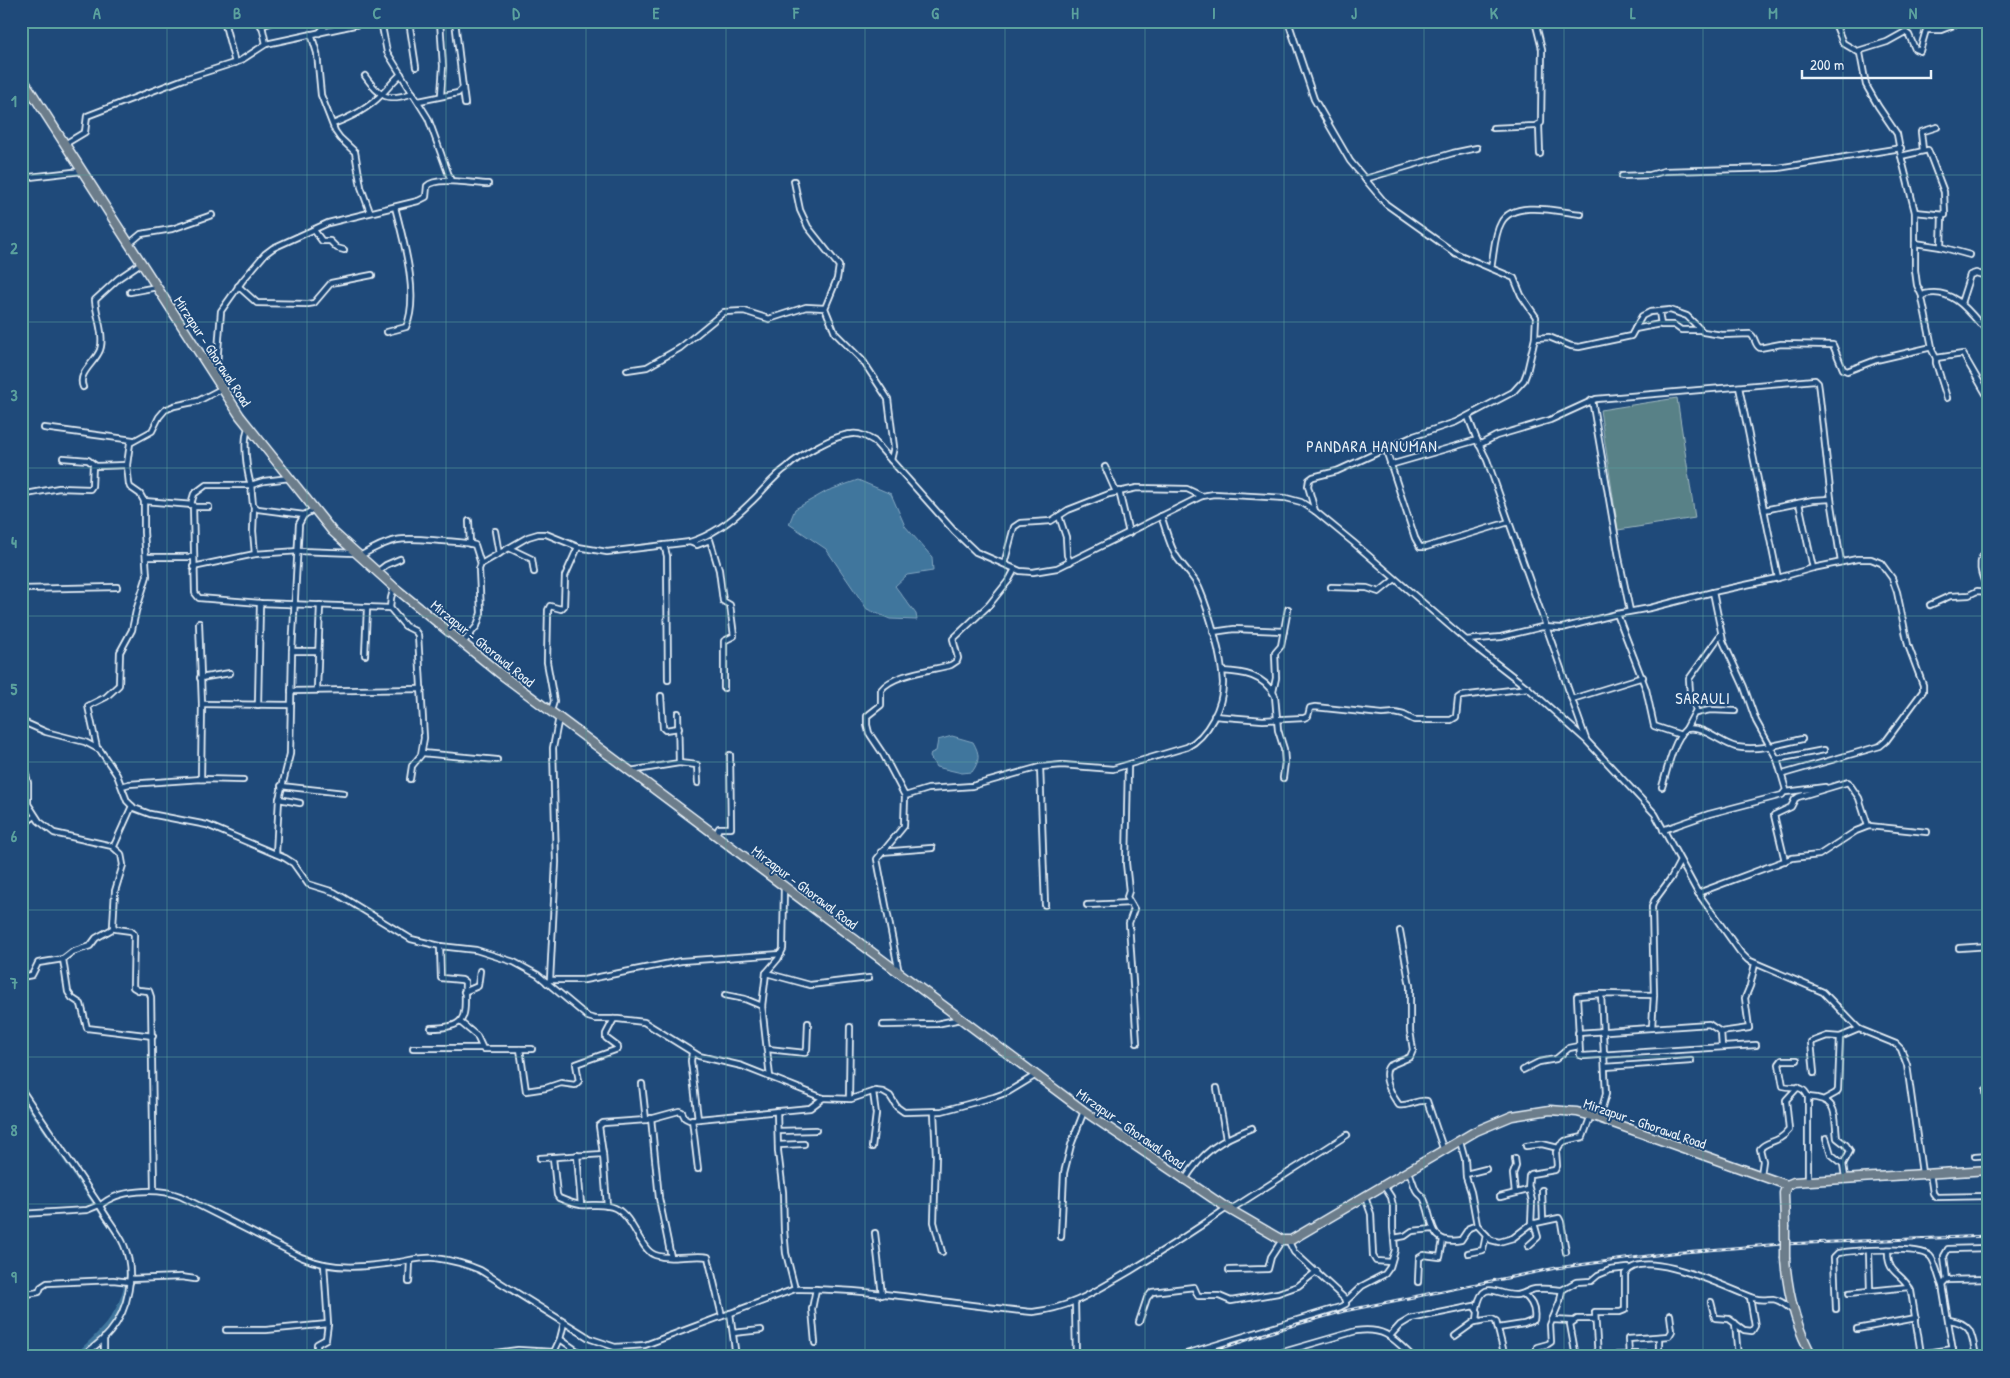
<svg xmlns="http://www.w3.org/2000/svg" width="2010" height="1378" font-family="'Patrick Hand',sans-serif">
<rect width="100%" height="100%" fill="#1f4a7a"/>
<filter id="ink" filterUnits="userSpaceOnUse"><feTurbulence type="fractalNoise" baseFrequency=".02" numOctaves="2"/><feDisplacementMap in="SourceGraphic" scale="10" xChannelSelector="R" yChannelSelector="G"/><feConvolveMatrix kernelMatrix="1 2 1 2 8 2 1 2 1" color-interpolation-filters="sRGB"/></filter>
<g filter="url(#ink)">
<path fill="#598187" stroke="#a0b9c0" d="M1677,398l18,120 -77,12 -18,-120z"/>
<g fill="#40769d" stroke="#83a7c1">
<path d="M858,480l33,14 14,32 27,31 1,14 -26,4 -12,11 21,28 1,6 -27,-1 -23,-10 -41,-60 -37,-25 6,-15 32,-18z"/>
<path d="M952,736l21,6c7,12 7,19 -1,30l-10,1 -26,-6 -6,-10 1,-4 5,-2 2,-11z"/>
</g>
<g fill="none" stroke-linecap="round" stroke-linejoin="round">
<g stroke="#40769d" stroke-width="4.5">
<path d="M21,1094l99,146"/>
<path d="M75,1357c28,-25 51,-45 53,-86"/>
</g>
<defs>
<g id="minor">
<path d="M224,21l11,42"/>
<path d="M261,21l5,23"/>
<path d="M338,21l6,6"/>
<path d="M381,21l6,31 41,66 23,63"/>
<path d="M409,21l7,46"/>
<path d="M440,21l3,45 -2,29"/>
<path d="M1288,21l26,78 36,62 36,43 69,49 59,25 7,17 15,22 -1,21 -8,34 -3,8 -11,12 -57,30 -42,14 -77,35 -24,6 -4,3 -1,6 7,25"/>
<path d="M1834,21l9,22 17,10 6,32 12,21 19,28 4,22 14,56v58l2,15 5,11"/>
<path d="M261,26l15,-5"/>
<path d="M319,33l11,-12"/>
<path d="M311,34l6,19 4,42 14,36 5,7 15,14 6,35 9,25"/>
<path d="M1858,51l29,-9 18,-10 4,3 6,14 5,2 6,-21h15l13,-5 2,-4"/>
<path d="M365,76c16,22 22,26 48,17"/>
<path d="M463,88l2,16"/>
<path d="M419,101l39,-8 5,-5 -8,-67"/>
<path d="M333,124c18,-7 35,-15 49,-30 7,-7 12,-14 19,-20"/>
<path d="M1539,125l1,29"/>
<path d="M1493,128l42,-2 6,-3 1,-74 -7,-28"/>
<path d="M65,144l20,-12 2,-16 97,-37 56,-18 26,-17 107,-23"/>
<path d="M1923,150l-2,-18 16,-5"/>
<path d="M1901,156l27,-6 16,42 1,23 -30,-3"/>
<path d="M1622,176l28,-1 14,-4 114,-3 123,-20"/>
<path d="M21,178l61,-7"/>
<path d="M1365,179l88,-26 24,-5"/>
<path d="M794,181l6,29 8,17 31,39 -2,13 -12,29 10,25 28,28 25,38 6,48 -3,13"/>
<path d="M314,230l8,11h8l7,7 7,2"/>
<path d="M1915,243l26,4 29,8"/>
<path d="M129,244l12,-10 31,-5 40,-14"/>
<path d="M1941,247l1,-31"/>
<path d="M1491,268c3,-14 3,-33 10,-45 12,-24 59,-11 80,-9"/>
<path d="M238,286l19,17 51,1 6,-1 17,-20 41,-8"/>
<path d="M130,292l27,-5"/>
<path d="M1961,303l9,-28 6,-2 13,4"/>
<path d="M1659,311l2,14h13l7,5h19"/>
<path d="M1635,329l25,-5"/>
<path d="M387,332l19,-5c14,-31 -3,-88 -11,-120"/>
<path d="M1535,338l14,-1 22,9 8,1 52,-11 11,-20 8,-4 20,-2 17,6 16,16 19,3 28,-1c6,3 4,11 10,14l21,-4 52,1 10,24 4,2 29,-11 56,-13 -10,-49 3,-4c25,-6 41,13 55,30l9,2"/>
<path d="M1931,348l5,10 27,-4 26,45"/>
<path d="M1936,358v5l11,35"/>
<path d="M627,370l20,-3 33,-19 44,-36 20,-1 25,8 37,-12 19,1"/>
<path d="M216,378l5,-67 22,-31 22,-26 8,-6 55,-25 90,-22 8,-4 1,-11c9,-10 47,-2 61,-2"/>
<path d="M83,387c-6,-14 12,-24 17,-37 5,-14 -4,-35 -5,-50l24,-22 22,-15"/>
<path d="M1739,387l39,191"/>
<path d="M1592,400l28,163 10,48"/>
<path d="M1468,417l9,23"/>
<path d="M44,428l89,12"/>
<path d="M1479,445l17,-9 54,-16 46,-21 219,-19 3,3 1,7 12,109 10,63"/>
<path d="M1386,450l29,88 5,9h6l83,-25"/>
<path d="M63,458l25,2 8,6 31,-1"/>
<path d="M1390,465l87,-25 10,20 99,279"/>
<path d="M1105,467l11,25"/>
<path d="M290,478l-26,3 -13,4 2,20 5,4 46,6"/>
<path d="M1119,491l10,42"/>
<path d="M21,495l38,-7 31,1 2,-3 1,-21"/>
<path d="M144,501l49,4 2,88 4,5 61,5 130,5"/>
<path d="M1799,503l14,65"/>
<path d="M191,504l3,-10 12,-9h45c-4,-12 -9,-47 -2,-58"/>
<path d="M194,507h15"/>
<path d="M254,507l-1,24 2,23"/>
<path d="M1764,510l49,-10 18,-1"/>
<path d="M1059,516l7,21 1,18 3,7"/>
<path d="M469,521l1,23"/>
<path d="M495,531l4,23"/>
<path d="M690,542l7,3 13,-5 9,30 4,31 7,4 4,31 -10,5v47"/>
<path d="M664,545l3,11 1,124"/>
<path d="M509,548l23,11 2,13"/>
<path d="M1989,548c-15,13 -7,29 0,44"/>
<path d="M360,556c35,-21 44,-18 83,-15 11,1 22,1 32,4l6,19"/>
<path d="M147,557h46"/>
<path d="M1004,564l10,-37 6,-4 31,-2 17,-11 41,-16 28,-6 50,1 15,7"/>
<path d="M193,567l62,-13 44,-3 56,2"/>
<path d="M377,572l9,-7 14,-6"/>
<path d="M394,587l-3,11 -1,10 15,18 10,5 3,4 6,103 -3,17 -9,11 -2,13"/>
<path d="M1331,587l36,1 12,4 16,-13"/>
<path d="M21,589l96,-2"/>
<path d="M1930,605l20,-9 19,-1 8,-4 12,1"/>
<path d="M1617,614l29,75 8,37 27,9"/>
<path d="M199,623l3,81 -1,75"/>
<path d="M1213,632l21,-3 50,2"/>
<path d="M1466,640l35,-3 41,-10 20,1 55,-14 33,-6 63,-16 65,-14 35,-10 44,-9h14l10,4 11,15 5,14 11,53 15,40v6l-37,50 -6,5 -97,28"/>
<path d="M462,644l15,-18 4,-13 -2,-44 2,-5 47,-27 10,-3h8l32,13 29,5 83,-10c23,-7 44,-23 61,-40 12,-11 22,-25 36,-35 13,-12 47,-32 65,-33 8,-1 15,3 22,7l80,90 22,21 44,19 13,1 24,-4 145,-72 12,-2 72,4 15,4 14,9 39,32 112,97 62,48 58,52 69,74 43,79 42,59 8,8 75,32 36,37 37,15 5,5 6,16 15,108"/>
<path d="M292,651h26"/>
<path d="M365,655l2,-47"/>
<path d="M1222,671c21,1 42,4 53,25l3,34 6,19 1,13 -2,16"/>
<path d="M200,678l30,-5"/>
<path d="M317,689l3,-84"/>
<path d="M291,691l131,-2"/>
<path d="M1273,692l3,-14 -1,-25 6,-7 7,-37"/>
<path d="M661,696l2,32 2,2 14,-2"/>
<path d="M1572,699l71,-22"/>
<path d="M202,704l89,1"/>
<path d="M258,705l2,-102"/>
<path d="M551,711l3,-10 -7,-39 1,-52 2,-4 11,3 3,-3 1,-30 13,-29"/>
<path d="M1696,713l14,-3 25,1"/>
<path d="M1214,716l49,4 41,-2 4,-2 2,-8 5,-1 67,7 13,-1 9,2 10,5h37l5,-3 2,-19 3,-2 67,-8"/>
<path d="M21,721l25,11 39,10 15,8 17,25 10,26 7,7 16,6 57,11 78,33 8,5 15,21 26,8 77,47 29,7 36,4 38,12 24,13 50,42 7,2h23l26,3 55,34 43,10 81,32 28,1 24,-8 8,1 7,4 7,11 7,5 38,-1 52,-14 14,-5 28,-17"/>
<path d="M1686,729l10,-19 -6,-18 -1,-13 32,-45"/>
<path d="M97,748l-9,-42 18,-9 13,-12 1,-33 12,-22 4,-19 11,-35 -3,-44v-31l-4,-7 -10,-7 -1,-3 -2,-19 3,-22 22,-12 7,-14 6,-7 9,-4 24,-5 25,-13"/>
<path d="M422,753l75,7"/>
<path d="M21,754l7,29v21l11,17 15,12 58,13 9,8 2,11 -8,26 -2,35 3,3 15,2 3,3 -1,53 5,3 11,1 2,6 3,193"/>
<path d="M1777,759l47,-9"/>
<path d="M679,763l18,2 1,18"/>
<path d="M1128,766l-2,97 3,28 -2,6 7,12 -5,14 8,120"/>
<path d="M1040,767l5,138"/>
<path d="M630,771l49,-8 -1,-50"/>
<path d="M122,786l7,-2 72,-5 42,1"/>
<path d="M281,786l63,7"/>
<path d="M1662,787c5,-16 11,-47 24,-58 17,-4 34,14 50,18 23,4 44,-3 66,-8"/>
<path d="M1786,792l39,-5"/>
<path d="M905,796l-22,-42 -14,-21 -2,-8v-9l14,-11v-15c11,-16 52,-20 70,-25l6,-4 1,-3 -5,-19 36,-34 20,-25 6,-11"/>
<path d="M279,799l21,4"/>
<path d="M21,826l14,-10"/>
<path d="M1663,830l46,-16 73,-19 4,-5 -9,-31 -21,-38 -12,-34 -21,-46 -10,-49"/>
<path d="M715,836l4,-8h12l-1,-73"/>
<path d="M114,846l18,-40"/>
<path d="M881,852l51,-4"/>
<path d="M276,854l3,-55 11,-45 2,-103 7,-127 5,-9 9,-5"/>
<path d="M1785,861l-11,-46 17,-8 4,-8 3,-2 50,-15 11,16 9,28"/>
<path d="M1698,893l94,-35 27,-3 37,-24 13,-5 58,6"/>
<path d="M1087,905l43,-2"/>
<path d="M1400,931l10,55v45l3,19 -3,7 -21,9c-8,10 3,30 10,39 9,2 18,-6 28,-4l17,50"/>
<path d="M1959,948l30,-2"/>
<path d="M63,959l5,33 4,6 9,6 6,24 66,8"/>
<path d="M766,973l44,12 59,-7"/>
<path d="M899,973l-22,-114 27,-33 1,-30 23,-7 44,-3 68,-19 22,-2 51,4 74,-22c21,-11 36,-41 36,-64 -1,-26 -13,-69 -23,-93 -5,-13 -17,-23 -24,-34 -7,-12 -10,-27 -15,-40"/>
<path d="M21,977l11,-2 6,-12 25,-4 9,-7 18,-6 6,-8 18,-10"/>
<path d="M550,980h34l97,-19 100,-7"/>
<path d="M547,983l3,-3 6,-118 -3,-114 6,-31"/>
<path d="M464,992l14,-6 2,-15"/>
<path d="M725,995l20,4 17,7"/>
<path d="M1654,995l-53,-1 -24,2 3,59 3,1 173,-11"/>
<path d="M460,1022l17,14 6,13h49"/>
<path d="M883,1025l53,-1 25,-5"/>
<path d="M1652,1027l2,-32 -2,-88 2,-6 17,-23 9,-17"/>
<path d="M431,1028c40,0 33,-13 34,-46l-3,-2 -21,-2 -1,-32"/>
<path d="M1721,1032l28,-4 -4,-30 5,-12 5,-22"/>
<path d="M1578,1033l131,-9 12,8 1,15"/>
<path d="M413,1048h68"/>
<path d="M520,1049l6,42 20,-3 15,-5 14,2 4,-4 -3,-17 42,-15v-2l-12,-9v-4l8,-15"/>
<path d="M768,1049l37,4 2,-4 1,-26"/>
<path d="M692,1053l-1,8 7,58"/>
<path d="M1797,1060h-15l-3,4 4,22c11,3 20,-2 25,11v83"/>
<path d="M1605,1067l86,-6"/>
<path d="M1523,1070l16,-8 17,-3 13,-11 10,-2"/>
<path d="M1814,1073l-3,-31 16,-6 13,1"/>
<path d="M770,1077l-8,-71 4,-33 12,-14 5,-10 1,-63"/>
<path d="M642,1084l4,36"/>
<path d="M1217,1088l9,51"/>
<path d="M21,1089l79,117"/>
<path d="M1986,1090l3,29"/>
<path d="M1808,1097c31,2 26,16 29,41l9,7 4,6 -7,13 2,13"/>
<path d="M849,1099l1,-72"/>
<path d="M1825,1099l11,-6 2,-3 2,-53 19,-8"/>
<path d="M777,1111l1,40 5,41 1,38 2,23 9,36"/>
<path d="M934,1112l2,44 -2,66 8,30"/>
<path d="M651,1118l8,80 12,59"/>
<path d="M1599,1118l7,-24 -5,-100"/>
<path d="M692,1119l6,50"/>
<path d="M778,1131l38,-1"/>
<path d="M1826,1138l5,16 12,10"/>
<path d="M1460,1141l5,18 1,18 5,15 6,33 14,15 8,2 14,-4 18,-14 28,-6 2,4 5,30"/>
<path d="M778,1145l26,-1"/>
<path d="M1526,1146l16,-2 16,4"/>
<path d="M872,1147l4,-33 -3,-22"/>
<path d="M603,1154l-4,-28 4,-3 43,-3 33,-9 3,1 3,6 4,2 121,-12 13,-10"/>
<path d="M577,1155l4,50"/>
<path d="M1975,1156l14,-1"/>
<path d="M540,1158l63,-4 4,52"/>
<path d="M553,1158l4,37 2,3c7,3 14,6 22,7 11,1 24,-2 34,3 19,9 25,42 40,47 17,6 38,-1 53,2l14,59"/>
<path d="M1515,1158l1,8 -3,8 2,19"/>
<path d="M1409,1172c3,6 4,12 7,18 2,4 6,5 8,9 10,21 4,47 37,41l8,-12 8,-3"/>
<path d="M1930,1173l3,20 3,4 53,-1"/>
<path d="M1466,1174l20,-5"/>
<path d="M1761,1175l2,-14 -3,-12c7,-9 18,-5 29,-19l-3,-30 12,-13"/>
<path d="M1184,1181c19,-30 36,-41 68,-53"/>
<path d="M1529,1188l3,13 -1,23"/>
<path d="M1542,1190l1,31"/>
<path d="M1365,1197l6,17 2,42 3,5 15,1"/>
<path d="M1500,1197l28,-7 1,-14 2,-2 24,-4 2,-4 -1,-14 4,-7 5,-4 18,-4 8,-22"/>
<path d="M1230,1210l117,-75"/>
<path d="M21,1214l66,-4 12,-5"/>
<path d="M875,1233l7,62"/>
<path d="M1061,1237l3,-64 7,-28 13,-34"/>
<path d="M1394,1238l11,-2 7,-5 21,-2"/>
<path d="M1528,1246l10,-9 -4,-14"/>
<path d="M1888,1250c-1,26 14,21 23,41l10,63"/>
<path d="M1869,1251l1,39"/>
<path d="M1468,1253l15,-3 3,-15"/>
<path d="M1229,1270l39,-1 3,-12 11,-17"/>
<path d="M130,1279l51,-2 14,2"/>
<path d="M1947,1280l-3,-24 4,-7 41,-1"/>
<path d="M409,1282l1,-21"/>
<path d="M1418,1282l1,-24 5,-3 16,2 3,-17"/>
<path d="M1849,1293l60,-6"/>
<path d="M21,1295l18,-3 2,-5 6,-4 66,-3 17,2"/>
<path d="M1346,1301l16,-15 23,-12 5,-7 5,-17 -2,-22v-22l-2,-9 -7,-11"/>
<path d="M1075,1302l1,55"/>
<path d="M1711,1302l4,16 14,1 15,11 8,1 3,-5 -5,-29"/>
<path d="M1477,1308c6,-31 20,-12 39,-13 7,0 12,-5 19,-6 10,-1 17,0 27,1l14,-8 15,-1 7,-6 12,-5 18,-2"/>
<path d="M1836,1309l-2,-52 4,-4c16,-3 80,-7 92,3 6,6 8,21 12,29"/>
<path d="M730,1313l6,44"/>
<path d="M1552,1320l21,1"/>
<path d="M1949,1320c24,3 23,16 27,37"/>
<path d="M1139,1322l8,-24 5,-6 42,-5 4,9h21l12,5 47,-8 20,-7 19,-15"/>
<path d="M1475,1322l17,-3 4,2 9,36"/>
<path d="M1735,1323l3,34"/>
<path d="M1498,1328l26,-4 10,-4c2,-11 -3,-20 -11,-26"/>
<path d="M1857,1329l59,-11"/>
<path d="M226,1330h40l62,-6 -4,-60"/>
<path d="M733,1333l28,-3"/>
<path d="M1390,1336l10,-11 10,-6 64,-13 4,6 -1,8 -22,16"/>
<path d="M104,1338v19"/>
<path d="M560,1339l26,18"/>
<path d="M815,1343l-3,-34 4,-20"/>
<path d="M1629,1354h27"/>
<path d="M1598,1356l25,-1 6,2"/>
<path d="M1629,1356l-1,-17 41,-3 3,-5 -2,-16"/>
<path d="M1654,1356l5,-6v-13"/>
<path d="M43,1357h24"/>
<path d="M81,1357c10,-8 21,-15 29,-25 19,-23 26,-59 14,-87 -6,-14 -17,-26 -24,-39 17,-17 58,-18 80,-10l121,61c32,14 65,10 99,5 11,-2 24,-5 35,-4 15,2 31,6 45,12l111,69 24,8 30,-2 150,-56c79,-1 159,16 238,23 41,-5 62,-21 97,-41 33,-20 65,-41 97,-63"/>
<path d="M317,1357v-13l9,-5 2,-15"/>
<path d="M463,1357l55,-7 36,2 6,-13 4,-16"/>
<path d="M1176,1357l164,-50 6,-3 -2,-6 -50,-46 -6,-12"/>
<path d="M1266,1357l90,-26c29,-4 37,7 57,26"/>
<path d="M1537,1357v-10l11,-3 3,-2 -1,-17 10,-24 2,-11"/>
<path d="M1576,1357l-6,-33 7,-5h17"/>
<path d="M1598,1357l-3,-45h25l5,-2v-36c17,-29 106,16 129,24 7,3 13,1 19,1 8,1 14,7 20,12"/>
<path d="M1900,1357l53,-8"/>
<path d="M1954,1357l-12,-72 5,-5 42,-1"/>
</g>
<path id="primary" d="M21,76l219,340 92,115 62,56 104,85 586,439 143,97 55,32h9l185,-109 36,-15 38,-6 27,2 22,6 188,67"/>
<g id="trunk">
<path d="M1785,1226l-1,-33 3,-8 7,-3 195,-12"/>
<path d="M1785,1259c3,35 10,68 28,98"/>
</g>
</defs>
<use href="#minor" stroke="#e8f1f8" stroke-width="8"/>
<use href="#primary" stroke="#e8f1f8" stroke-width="11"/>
<use href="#trunk" stroke="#e8f1f8" stroke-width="11"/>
<use href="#minor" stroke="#1f4a7a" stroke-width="4.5"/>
<use href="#primary" stroke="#6c7d8b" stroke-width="8"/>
<use href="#trunk" stroke="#6c7d8b" stroke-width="8"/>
<defs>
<path id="rail" d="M1194,1357l90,-29 60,-17 212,-43 115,-15 111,-9 207,-8"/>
</defs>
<use href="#rail" stroke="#e8f1f8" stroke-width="3"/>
<use href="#rail" stroke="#1f4a7a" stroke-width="1" stroke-dasharray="4" stroke-linecap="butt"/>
<defs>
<path id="trunk-bridge" d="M1785,1226v33"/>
</defs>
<use href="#trunk-bridge" stroke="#e8f1f8" stroke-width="11" stroke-linecap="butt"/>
<use href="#trunk-bridge" stroke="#6c7d8b" stroke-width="8"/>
</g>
</g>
<path fill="none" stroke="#5ba19e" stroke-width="1" stroke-opacity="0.55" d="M167,21v1336M307,21v1336M446,21v1336M586,21v1336M726,21v1336M865,21v1336M1005,21v1336M1145,21v1336M1284,21v1336M1424,21v1336M1564,21v1336M1703,21v1336M1843,21v1336M21,175h1968M21,322h1968M21,468h1968M21,616h1968M21,762h1968M21,910h1968M21,1057h1968M21,1204h1968"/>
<g text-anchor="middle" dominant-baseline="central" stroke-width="4" stroke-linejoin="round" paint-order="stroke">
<g font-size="14" fill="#e8f1f8" stroke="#1f4a7a">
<text transform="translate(213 351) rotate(57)">Mirzapur - Ghorawal Road</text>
<text transform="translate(483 643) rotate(39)">Mirzapur - Ghorawal Road</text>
<text transform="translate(805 887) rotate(37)">Mirzapur - Ghorawal Road</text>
<text transform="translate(1645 1123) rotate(19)">Mirzapur - Ghorawal Road</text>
<text transform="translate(1131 1128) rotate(35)">Mirzapur - Ghorawal Road</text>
</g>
<g font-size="16" letter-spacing="1" fill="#e8f1f8" stroke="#1f4a7a">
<text x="1372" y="446">PANDARA HANUMAN</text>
<text x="1703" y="698">SARAULI</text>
</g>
</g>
<rect width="2010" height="1378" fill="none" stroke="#1f4a7a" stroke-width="55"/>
<path d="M1802 70v8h129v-8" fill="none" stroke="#e8f1f8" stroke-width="2.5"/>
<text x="1810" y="70" font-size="15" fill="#e8f1f8" stroke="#1f4a7a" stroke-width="4" paint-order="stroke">200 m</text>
<rect x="28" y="28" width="1954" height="1322" fill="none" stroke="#5ba19e" stroke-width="2"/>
<g font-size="16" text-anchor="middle" font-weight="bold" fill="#5ba19e">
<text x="97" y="19">A</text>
<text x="237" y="19">B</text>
<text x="377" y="19">C</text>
<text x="516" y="19">D</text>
<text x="656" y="19">E</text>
<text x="796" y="19">F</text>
<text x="935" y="19">G</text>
<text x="1075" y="19">H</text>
<text x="1214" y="19">I</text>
<text x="1354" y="19">J</text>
<text x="1494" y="19">K</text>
<text x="1633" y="19">L</text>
<text x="1773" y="19">M</text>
<text x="1913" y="19">N</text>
<text x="14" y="107">1</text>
<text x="14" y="254">2</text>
<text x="14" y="401">3</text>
<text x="14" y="548">4</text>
<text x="14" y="695">5</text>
<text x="14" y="842">6</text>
<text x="14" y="989">7</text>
<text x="14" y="1136">8</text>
<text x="14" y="1283">9</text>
</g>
</svg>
